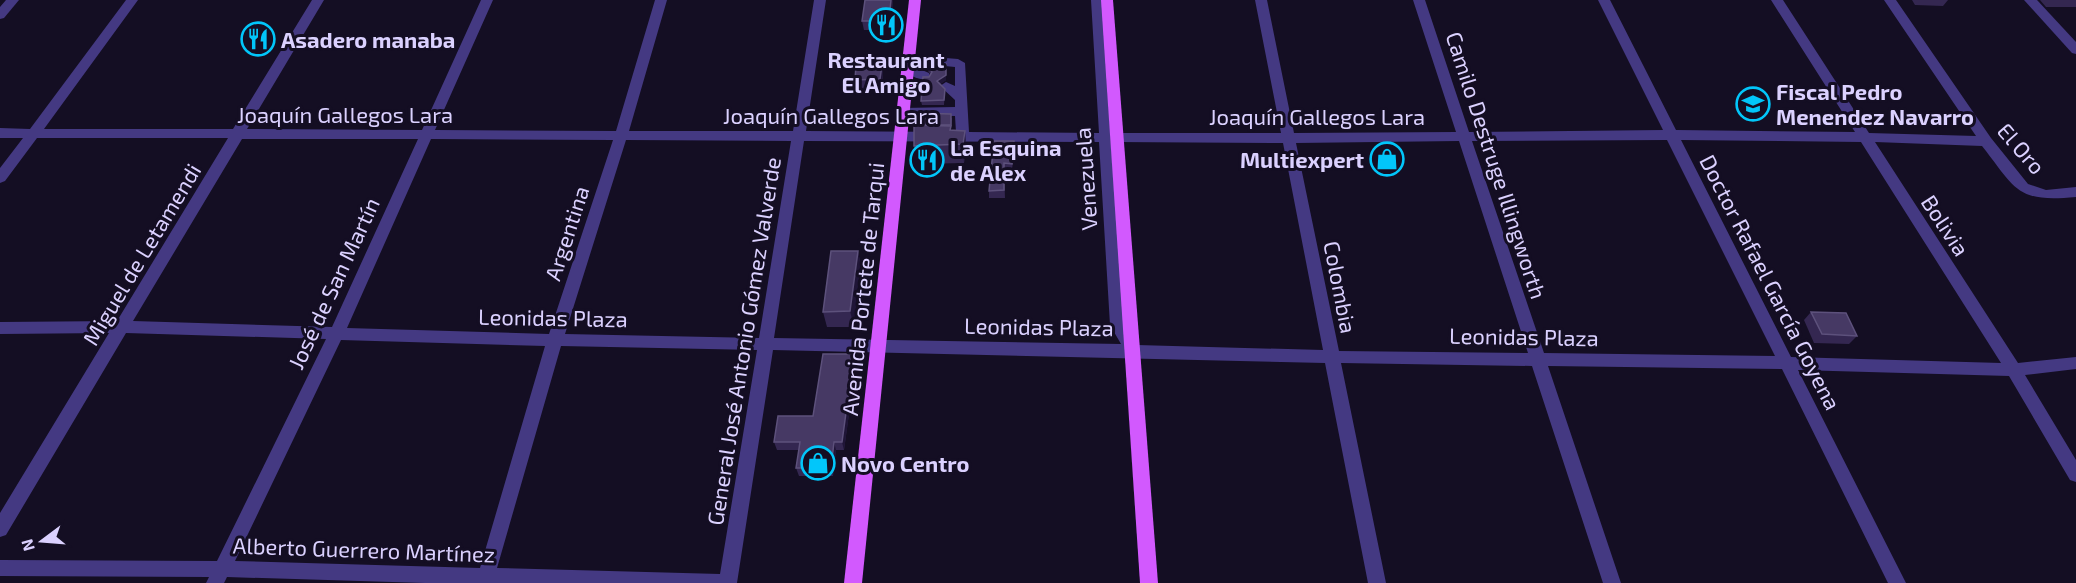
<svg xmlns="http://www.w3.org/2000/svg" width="2076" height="583" font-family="'Exo 2',sans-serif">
<rect width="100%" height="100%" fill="#140e23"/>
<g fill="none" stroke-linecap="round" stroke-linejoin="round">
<g fill="#443982" fill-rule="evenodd">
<path d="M6,0h13l-15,18 -4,1v-12z"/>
<path d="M126,0h12l-94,129h189l79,-129h12l-77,129 175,1 59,-130h12l-58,130 181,1 39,-131h12l-38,131h164l21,-131h12l-20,131 150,1 -1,-16 -57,-1 -2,-3 7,-4 52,-1v-7l-15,-14 6,-4 9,4v-19l-51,-5 -2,-3 6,-4 50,4 7,4 4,69 130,1 -8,-133h12l9,133h169l-26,-133h12l27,133 162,-1 -43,-132h12l44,132 194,-2 -65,-130h12l66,130 179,2 -84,-132h12l86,133 107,3 -92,-136h12l95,138 37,46 18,6 30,-3v10c-60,6 -60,-8 -94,-51l-107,-4 143,221 58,-6v12l-51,6 51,85v22l-6,-2 -61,-104 -211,-6 108,213h-18l-106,-214 -234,-3 73,217h-18l-71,-217 -191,-3 45,220h-18l-43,-220 -552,-13 -36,233h-312l-198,-6 -3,6h-18l3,-6 -209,-1v-16l217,1 109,-222 -200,-6 -120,202 -6,2v-24l109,-180 -109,1v-12l117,-1 111,-183h-191l-32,43 -5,2v-15l23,-30h-23v-10l30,1zM242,139h176l-86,188 -199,-6zM431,139l182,1 -64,194 -202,-6zM626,140l165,1 -32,197 -194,-4zM1667,140l108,216 -231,-3 -72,-212zM1681,140l180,2 140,221 -210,-6zM804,141l295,1 11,183 11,19 -347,-6zM1459,141l69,212 -189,-2 -43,-208zM1113,142l170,1 40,207 -186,-5 -11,-20zM341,340l204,6 -65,222 -245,-7zM561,346l196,4 -37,224 -223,-6z"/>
<path d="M2024,0h13l39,42v12l-4,-1z"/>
<path d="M908,64l21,9 1,3 -1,3c-9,2 -22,-4 -27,-11z"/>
</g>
<g fill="#d259fe" fill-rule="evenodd">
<path d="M909,0h12l-59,583h-18z"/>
<path d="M1101,0h12l45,583h-18z"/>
</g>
</g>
<g fill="#342751">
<path d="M893,0l-3,30h-26l-2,-9z"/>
<path d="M1912,0h36l-5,6 -28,-1z"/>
<path d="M2040,0h36v7h-30z"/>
<path d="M925,62l21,2v16l-6,4 5,5 -1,16h-22l-1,-4 9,-27 -5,-8z"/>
<path d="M882,65l1,9 -1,15h-26l-1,-9z"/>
<path d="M952,118l-1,12 14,1 1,18 -2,14 -48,1 -2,-18 3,-21z"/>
<path d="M994,141l20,8 -2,22h-8l1,27h-16v-7z"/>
<path d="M858,251l3,16 -7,60h-27l-4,-15z"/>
<path d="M1811,312l46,24 -8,8 -35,-1 -10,-23z"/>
<path d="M854,354l2,9 -12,87h-8l-3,26h-34l-3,-8 3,-18h-22l-3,-8 39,-26z"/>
</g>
<g fill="#1f1537">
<path d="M891,0h2l-3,30 -1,-9z"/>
<path d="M946,64v16l-8,6 -1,-5z"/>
<path d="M882,65l1,9 -1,15 -2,-10z"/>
<path d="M965,131l1,18 -2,14 -1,-19z"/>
<path d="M858,251l3,16 -7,60 -4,-16z"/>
<path d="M854,354l2,9 -12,87 -2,-8z"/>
<path d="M834,442l2,8 -3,26 -2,-8z"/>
</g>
<g fill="#463964" stroke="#5d517c" stroke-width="1.5">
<path d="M865,0h26l-2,21h-27z"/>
<path d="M925,62l21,2v11l-9,6 8,8 -1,11 -23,1 2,-24h6l3,-5z"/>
<path d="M856,65h26l-2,14 -25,1z"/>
<path d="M917,113l34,1v11h-34z"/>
<path d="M914,125l37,1 -1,4 15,1 -2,13 -49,2z"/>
<path d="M994,141h20l-2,23 -8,-1v27l-15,1z"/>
<path d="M831,251h27l-8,60 -27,1z"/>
<path d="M1811,312l35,1 11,23 -35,-2z"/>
<path d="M823,354h31l-12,88h-8l-3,26h-35l4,-26h-26l4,-26h35z"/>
</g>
<defs>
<symbol id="restaurant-ring" viewBox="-11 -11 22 22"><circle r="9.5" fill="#140e23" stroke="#02c6fa" stroke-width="1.5"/><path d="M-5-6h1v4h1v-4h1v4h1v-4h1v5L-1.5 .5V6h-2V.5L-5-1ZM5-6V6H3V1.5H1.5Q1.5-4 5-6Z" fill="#02c6fa"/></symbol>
<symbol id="school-ring" viewBox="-11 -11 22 22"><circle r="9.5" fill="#140e23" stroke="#02c6fa" stroke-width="1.5"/><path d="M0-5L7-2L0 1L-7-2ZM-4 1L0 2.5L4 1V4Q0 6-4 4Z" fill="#02c6fa"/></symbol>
<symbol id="shop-ring" viewBox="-11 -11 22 22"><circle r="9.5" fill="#140e23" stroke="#02c6fa" stroke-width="1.5"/><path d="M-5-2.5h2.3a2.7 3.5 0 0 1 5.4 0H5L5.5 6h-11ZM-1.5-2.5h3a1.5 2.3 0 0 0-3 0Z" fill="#02c6fa"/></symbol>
</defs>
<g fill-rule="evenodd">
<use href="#restaurant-ring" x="867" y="6" width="38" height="38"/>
<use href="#restaurant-ring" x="239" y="20" width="38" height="38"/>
<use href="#school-ring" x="1734" y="85" width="38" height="38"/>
<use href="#shop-ring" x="1368" y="140" width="38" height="38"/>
<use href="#restaurant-ring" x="908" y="141" width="38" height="38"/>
<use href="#shop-ring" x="799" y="444" width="38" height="38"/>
</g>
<g text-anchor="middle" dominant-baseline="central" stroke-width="6" stroke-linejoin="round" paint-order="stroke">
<g font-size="22" font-weight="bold" fill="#dbd1ff" stroke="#140e23" text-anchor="start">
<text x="281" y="39">Asadero manaba</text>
<text x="886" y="59" text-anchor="middle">Restaurant<tspan x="886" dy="25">El Amigo</tspan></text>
<text x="1776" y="91">Fiscal Pedro<tspan x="1776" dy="25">Menendez Navarro</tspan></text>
<text x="950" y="147">La Esquina<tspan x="950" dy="25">de Alex</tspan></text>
<text x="1364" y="159" text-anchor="end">Multiexpert</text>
<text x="841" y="463">Novo Centro</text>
</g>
<g font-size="22" fill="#dbd1ff" stroke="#140e23">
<text x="345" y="114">Joaquín Gallegos Lara</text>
<text x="831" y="115">Joaquín Gallegos Lara</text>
<text x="1317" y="116">Joaquín Gallegos Lara</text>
<text transform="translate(2022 148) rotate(49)">El Oro</text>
<text transform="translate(1497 165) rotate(72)">Camilo Destruge Illingworth</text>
<text transform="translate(1085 179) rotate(-94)">Venezuela</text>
<text transform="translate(1946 225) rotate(57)">Bolivia</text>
<text transform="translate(566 233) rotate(-72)">Argentina</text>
<text transform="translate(141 254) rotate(-59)">Miguel de Letamendi</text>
<text transform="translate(1771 282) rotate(63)">Doctor Rafael García Goyena</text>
<text transform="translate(333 283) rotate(-65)">José de San Martín</text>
<text transform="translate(1341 287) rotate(79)">Colombia</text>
<text transform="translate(862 289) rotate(-84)">Avenida Portete de Tarqui</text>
<text transform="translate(553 317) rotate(1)">Leonidas Plaza</text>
<text transform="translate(1039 326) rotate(1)">Leonidas Plaza</text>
<text transform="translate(1524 336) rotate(1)">Leonidas Plaza</text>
<text transform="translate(743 341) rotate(-81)">General José Antonio Gómez Valverde</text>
<text transform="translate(364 549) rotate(2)">Alberto Guerrero Martínez</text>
</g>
</g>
<g transform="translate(42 541) rotate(254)" stroke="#140e23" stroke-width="4.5" paint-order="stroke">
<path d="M0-4.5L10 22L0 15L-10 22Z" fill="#dbd1ff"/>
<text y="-9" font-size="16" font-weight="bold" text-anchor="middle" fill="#dbd1ff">N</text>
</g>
</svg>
